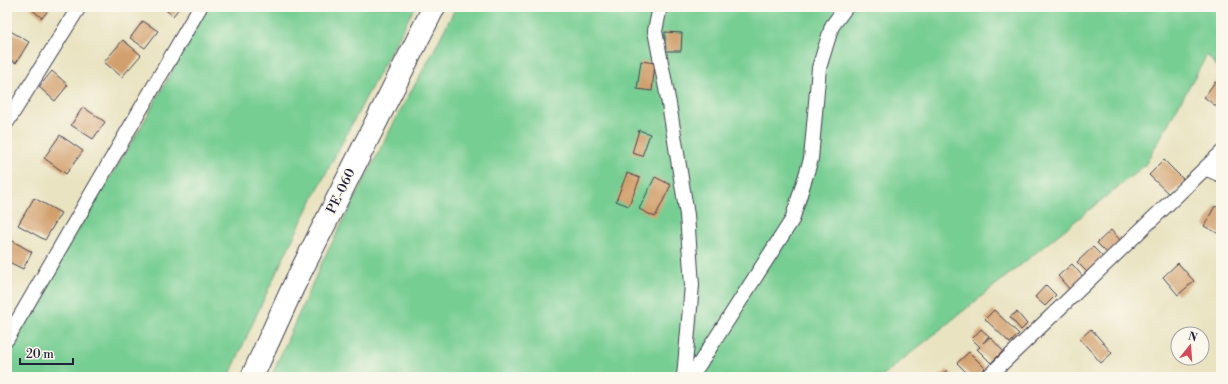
<svg xmlns="http://www.w3.org/2000/svg" width="1228" height="384" font-family="'Libre Bodoni',serif">
<rect width="100%" height="100%" fill="#fbf7ec"/>
<filter id="ink" filterUnits="userSpaceOnUse"><feTurbulence type="fractalNoise" baseFrequency=".025" numOctaves="2"/><feDisplacementMap in="SourceGraphic" scale="8" xChannelSelector="R" yChannelSelector="G"/><feConvolveMatrix kernelMatrix="1 2 1 2 8 2 1 2 1" color-interpolation-filters="sRGB"/></filter>
<filter id="wash" filterUnits="userSpaceOnUse"><feTurbulence type="fractalNoise" baseFrequency=".012" numOctaves="4" result="noise"/><feDisplacementMap in="SourceGraphic" scale="16" xChannelSelector="R" yChannelSelector="G"/><feGaussianBlur stdDeviation="0.9" result="paint"/><feColorMatrix in="noise" values="0 0 0 0 0 0 0 0 0 0 0 0 0 0 0 0 0 1.4 0 .05"/><feComposite in="paint" operator="in"/></filter>
<g filter="url(#wash)">
<rect width="100%" height="100%" fill="#e9e3c1"/>
<g fill="#77ce93" stroke="#4c7867">
<path d="M207,7h208c-66,121 -132,243 -186,370h-222v-22l60,-107 74,-121z"/>
<path d="M456,7h765v64l-14,-16 -62,110 -264,212h-610l50,-113 79,-153 31,-55z"/>
</g>
<g id="blocks">
<g fill="#d2a06e">
<path d="M29,7h22l-9,11z"/>
<path d="M162,7h18l-7,9z"/>
<path d="M143,21l15,10 -13,17 -15,-10z"/>
<path d="M7,29l22,13 -13,21 -9,-5z"/>
<path d="M665,32l17,1 -1,18h-16z"/>
<path d="M123,40l18,15 -19,22 -18,-15z"/>
<path d="M641,61l14,2 -3,28 -15,-2z"/>
<path d="M52,71l16,14 -13,16 -16,-14z"/>
<path d="M1215,82l6,4v24l-17,-13z"/>
<path d="M83,107l22,15 -12,17 -22,-14z"/>
<path d="M639,130l11,4 -8,22 -10,-3z"/>
<path d="M60,135l23,16 -17,23 -22,-16z"/>
<path d="M1164,160l21,21 -15,14 -21,-20z"/>
<path d="M627,173l13,5 -11,28 -13,-5z"/>
<path d="M655,177l16,8 -16,32 -16,-8z"/>
<path d="M34,198l27,15 -16,27 -27,-15z"/>
<path d="M1215,206l6,3v26l-17,-9z"/>
<path d="M1111,230l10,11 -13,13 -11,-11z"/>
<path d="M9,239l23,13 -9,17 -16,-8v-18z"/>
<path d="M1093,247l12,12 -16,15 -12,-12z"/>
<path d="M1178,263l16,18 -16,14 -15,-18z"/>
<path d="M1072,264l13,15 -14,12 -13,-15z"/>
<path d="M1046,285l10,10 -11,11 -10,-9z"/>
<path d="M994,310l25,24 -9,9 -25,-24z"/>
<path d="M1017,312l10,12 -6,6 -11,-13z"/>
<path d="M981,329l8,7 -6,7 7,-6 13,14 -12,12 -14,-14 3,-2 -8,-8z"/>
<path d="M1091,329l21,24 -11,10 -21,-24z"/>
<path d="M969,352l16,16 -9,9h-5l-14,-14z"/>
<path d="M947,370l7,7h-14z"/>
</g>
</g>
</g>
<g filter="url(#ink)">
<use href="#blocks" fill-opacity="0" stroke="#403f4f" stroke-width="1"/>
<g fill="none" stroke-linecap="round" stroke-linejoin="round">
<defs>
<g id="street">
<path d="M660,7l-5,24 14,73 18,111 5,70 -8,92"/>
<path d="M7,122l72,-115"/>
<path d="M1207,169l14,6"/>
<path d="M7,339l193,-332"/>
<path d="M691,377l101,-157 19,-61 8,-91 13,-42 14,-19"/>
<path d="M988,377l233,-224"/>
</g>
<path id="primary" d="M252,377l42,-92 140,-278"/>
</defs>
<use href="#street" stroke="#403f4f" stroke-width="16"/>
<use href="#primary" stroke="#403f4f" stroke-width="24"/>
<use href="#street" stroke="#fff" stroke-width="14"/>
<use href="#primary" stroke="#fff" stroke-width="22"/>
</g>
</g>
<g text-anchor="middle" dominant-baseline="central" stroke-width="3" stroke-linejoin="round" paint-order="stroke">
<g font-size="13" fill="#22223b" stroke="#fbf7ec">
<text transform="translate(341 191) rotate(-64)">PE-060</text>
</g>
</g>
<rect width="1228" height="384" fill="none" stroke="#fbf7ec" stroke-width="24"/>
<g transform="translate(1190 346) rotate(17)"><circle r="19" fill="#fbf7ec" stroke="#a4a2a5"/>
<path d="M0-3L7 15L0 10L-7 15Z" fill="#d1495b"/>
<text y="-6" font-size="11" font-weight="bold" text-anchor="middle" fill="#22223b">N</text>
</g>
<path d="M20 358v6h53v-6" fill="none" stroke="#22223b" stroke-width="2"/>
<text x="26" y="358" font-size="12" fill="#22223b" stroke="#fbf7ec" stroke-width="3" paint-order="stroke">20 m</text>
</svg>
